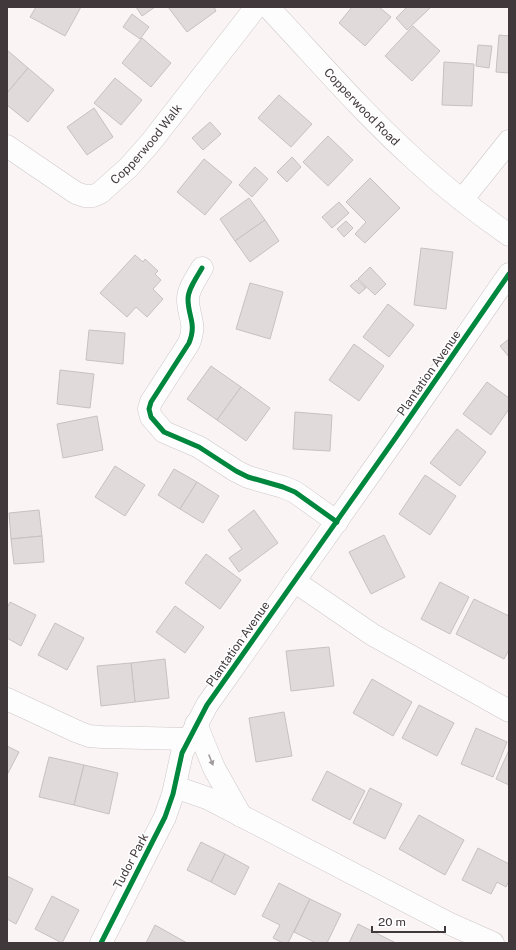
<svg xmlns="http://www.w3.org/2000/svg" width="516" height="950" font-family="'Public Sans',sans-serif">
<rect width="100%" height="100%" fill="#faf4f5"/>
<g fill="#e0dadb" stroke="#c7c1c2">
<path d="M36,7h45l-16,29 -35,-19z"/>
<path d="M136,7h19l-13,9z"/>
<path d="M168,7h46l2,4 -29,21z"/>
<path d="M352,7h27l12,10 -26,29 -26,-23z"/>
<path d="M407,7h24l-24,23 -11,-12z"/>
<path d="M132,14l17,13 -9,12 -17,-12z"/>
<path d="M413,26l27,25 -28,30 -27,-25z"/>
<path d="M499,35l10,1v37l-13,-1z"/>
<path d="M142,38l29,25 -20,24 -29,-24z"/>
<path d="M478,45l14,1 -3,22 -13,-2z"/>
<path d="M7,50l21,18 -21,25z"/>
<path d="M444,62l30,2 -2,42 -30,-1z"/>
<path d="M28,68l26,22 -26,32 -21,-17v-12z"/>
<path d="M115,78l27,22 -21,25 -27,-22z"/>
<path d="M279,95l33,29 -21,23 -33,-29z"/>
<path d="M94,108l19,29 -26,18 -20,-28z"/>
<path d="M210,122l11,12 -18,16 -11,-12z"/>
<path d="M328,136l25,24 -25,26 -25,-24z"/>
<path d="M292,157l9,10 -14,15 -10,-10z"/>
<path d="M204,159l28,23 -27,33 -28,-23z"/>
<path d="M255,167l13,12 -16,18 -13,-12z"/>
<path d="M370,178l30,30 -35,35 -10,-9 11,-12 -20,-20z"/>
<path d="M249,198l16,22 -30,21 -15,-22z"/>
<path d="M339,202l10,11 -17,15 -10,-11z"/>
<path d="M265,220l14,21 -29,21 -15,-21z"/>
<path d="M346,221l7,7 -9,9 -7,-8z"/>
<path d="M421,248l32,4 -7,57 -32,-4z"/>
<path d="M135,255l8,7 2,-3 13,12 -3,3 6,6 -8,9 10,10 -16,18 -11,-10 -9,10 -27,-24z"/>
<path d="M370,267l16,17 -11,11 -17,-16z"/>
<path d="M357,280l9,8 -7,6 -9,-8z"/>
<path d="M250,283l33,9 -13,47 -34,-10z"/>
<path d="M388,304l26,21 -25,32 -26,-20z"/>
<path d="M89,330l36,3 -2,31 -37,-4z"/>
<path d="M509,339v18l-9,-11z"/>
<path d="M354,344l30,22 -25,35 -30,-21z"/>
<path d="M211,366l30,21 -24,33 -30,-21z"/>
<path d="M60,370l34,4 -4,34 -33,-4z"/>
<path d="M487,382l22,16v11l-18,26 -28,-21z"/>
<path d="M241,387l29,21 -24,33 -29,-21z"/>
<path d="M295,412l37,3 -2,36 -37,-2z"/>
<path d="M97,416l6,34 -40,8 -6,-34z"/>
<path d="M457,429l29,23 -26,34 -30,-23z"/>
<path d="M115,466l30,19 -20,31 -30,-19z"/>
<path d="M174,469l23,13 -17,27 -22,-14z"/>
<path d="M425,475l31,21 -26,39 -31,-21z"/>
<path d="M197,482l22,14 -16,27 -23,-14z"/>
<path d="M39,510l3,26 -31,3 -2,-26z"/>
<path d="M254,510l24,33 -39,29 -10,-14 13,-9 -14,-19z"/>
<path d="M384,535l21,42 -34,17 -22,-42z"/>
<path d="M42,536l2,26 -30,2 -3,-25z"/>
<path d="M206,554l35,26 -21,29 -35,-26z"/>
<path d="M440,582l29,15 -19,37 -29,-15z"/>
<path d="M474,599l35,17v34l-5,9 -48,-25z"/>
<path d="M10,602l26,13 -15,31 -14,-8v-30z"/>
<path d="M175,606l29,21 -19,26 -29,-21z"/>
<path d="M55,623l29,15 -17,32 -29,-15z"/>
<path d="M329,647l5,39 -43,5 -5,-40z"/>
<path d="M165,659l4,39 -34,4 -4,-39z"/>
<path d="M131,663l4,39 -34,4 -4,-40z"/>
<path d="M372,679l40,23 -19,34 -40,-23z"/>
<path d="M419,705l35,18 -17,33 -35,-18z"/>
<path d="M284,712l8,44 -36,6 -7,-44z"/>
<path d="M476,728l31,14 -14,35 -32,-13z"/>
<path d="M7,746l12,6 -12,23z"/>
<path d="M509,750v35l-13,-6z"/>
<path d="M49,757l35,8 -10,40 -35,-8z"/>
<path d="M84,765l34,8 -9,41 -35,-9z"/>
<path d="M327,771l38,20 -15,29 -38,-20z"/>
<path d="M370,788l32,16 -17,35 -32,-16z"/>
<path d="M419,815l45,25 -19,35 -46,-26z"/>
<path d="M201,842l24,12 -14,28 -24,-12z"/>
<path d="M478,848l31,16v17l-3,6 -9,-5 -6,12 -29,-14z"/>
<path d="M225,854l24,13 -14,28 -24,-13z"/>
<path d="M7,876l26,13 -17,35 -9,-5z"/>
<path d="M279,883l31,16 -22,44h-5l-10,-5 7,-13 -18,-9z"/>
<path d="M52,896l27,14 -17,33 -27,-14z"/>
<path d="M310,899l31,15 -14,29h-11l-22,-11z"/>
<path d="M358,924l38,19h-47z"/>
<path d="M155,925l32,18h-41z"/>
</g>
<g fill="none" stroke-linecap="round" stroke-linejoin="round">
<defs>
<g id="minor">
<path id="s1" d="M268,7c48,51 94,105 146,152 30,28 62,53 95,76"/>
<path id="s2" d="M7,146l69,47 9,3h8l7,-3 29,-26 22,-25 105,-135"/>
<path d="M462,200l47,-59"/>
<path d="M202,268c-5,9 -14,21 -14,31 0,18 9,24 1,44l-38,59 -2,7 2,8 13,15 35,15 37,24 12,6 35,10 12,5 42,30"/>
<path d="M294,581l79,54 136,76"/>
<path d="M7,699l71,33 11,4 13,1 86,2"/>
<path d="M196,724l18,44 27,48"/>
<path d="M175,787l32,11 241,125 45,20"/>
<path d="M101,943l64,-126 8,-23 9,-41 25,-48 187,-265 115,-166"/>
</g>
</defs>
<use href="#minor" stroke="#cdc7c8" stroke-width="23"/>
<use href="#minor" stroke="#fefdfe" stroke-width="22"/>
<defs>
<g id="cycleway">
<path d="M202,268c-5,9 -14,21 -14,31 0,18 9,24 1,44l-38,59 -2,7 2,8 13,15 35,15 37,24 12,6 35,10 12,5 42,30"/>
<path d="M101,943l64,-126 8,-23 9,-41 25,-48 187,-265 115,-166"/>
</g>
</defs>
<use href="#cycleway" stroke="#fff" stroke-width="8"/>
<use href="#cycleway" stroke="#00873e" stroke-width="5"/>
</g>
<defs><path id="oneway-solid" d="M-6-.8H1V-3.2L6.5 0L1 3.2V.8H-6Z"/></defs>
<use fill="#9f9a9c" href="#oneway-solid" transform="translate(211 760) rotate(68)"/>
<g text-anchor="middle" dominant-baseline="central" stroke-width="3" stroke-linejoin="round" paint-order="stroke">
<g font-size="12" fill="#40383a" stroke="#fff">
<text stroke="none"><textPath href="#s1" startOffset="137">Copperwood Road</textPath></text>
<text stroke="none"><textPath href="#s2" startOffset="176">Copperwood Walk</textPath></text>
<text transform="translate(429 373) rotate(-55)">Plantation Avenue</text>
<text transform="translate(238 644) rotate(-55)">Plantation Avenue</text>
<text transform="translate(131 861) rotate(-62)">Tudor Park</text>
</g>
</g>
<rect width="516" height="950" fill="none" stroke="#40383a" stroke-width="16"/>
<path d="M372 926v6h73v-6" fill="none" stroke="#40383a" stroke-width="2"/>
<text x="378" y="926" font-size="12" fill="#40383a" stroke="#ffffff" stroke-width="3" paint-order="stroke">20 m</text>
</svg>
